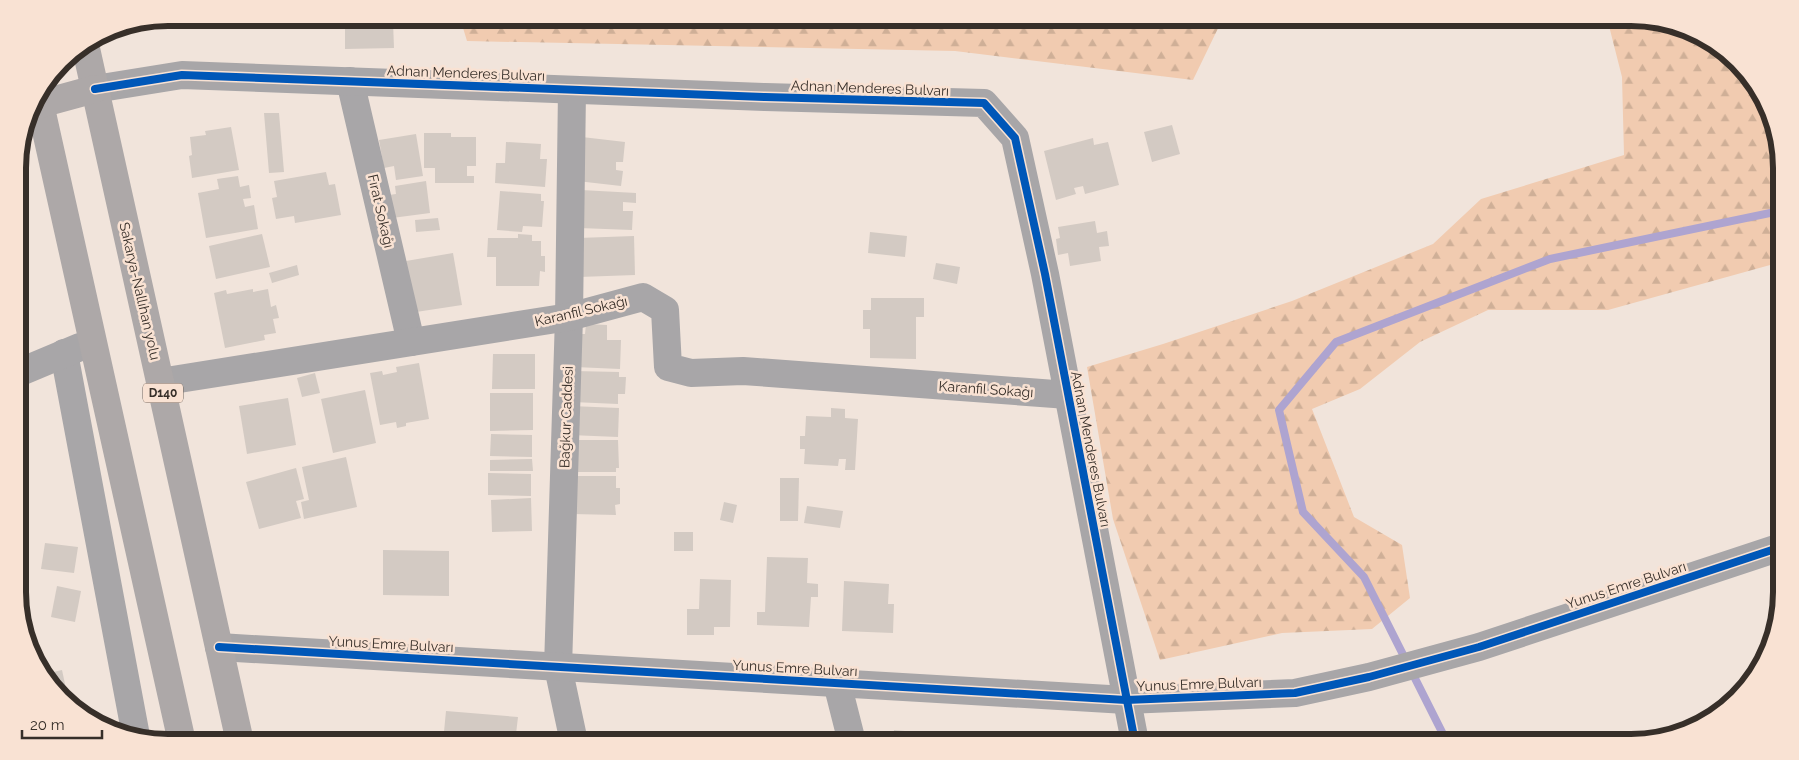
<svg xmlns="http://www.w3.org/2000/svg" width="1799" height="760" font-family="Raleway,sans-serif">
<defs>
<pattern id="forest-firs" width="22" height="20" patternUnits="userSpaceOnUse" patternTransform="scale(1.25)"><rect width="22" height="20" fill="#f1cbb0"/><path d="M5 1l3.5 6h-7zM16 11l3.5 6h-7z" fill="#cfaf97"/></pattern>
</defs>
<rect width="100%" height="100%" fill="#f1e4db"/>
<g fill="url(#forest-firs)">
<path d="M460,18v-1l763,1 -30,62 -238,-29 -488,-10z"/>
<path d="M1449,18h93l-31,4z"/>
<path d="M1607,18h24l57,11 63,48 29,71 1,114 -173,48h-120l-68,32 -60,47 -48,20 42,108 48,28 8,53 -38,31 -90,4 -122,27 -47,-141 -26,-152 76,-23 129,-43 141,-57 48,-45 143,-44 -2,-78z"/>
</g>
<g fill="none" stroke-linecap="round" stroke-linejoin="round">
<path stroke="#aea4d0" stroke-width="8" d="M1447,742l-83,-165 -61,-65 -24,-102 57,-68 214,-83 230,-48"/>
</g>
<g fill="#d3cac3">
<path d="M393,22l1,26 -49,1v-26z"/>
<path d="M264,113h15l5,59 -15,1z"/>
<path d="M1172,125l8,29 -28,8 -8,-30z"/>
<path d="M231,127l8,43 -47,8 -3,-22 3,-1 -2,-18 16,-2 -1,-4z"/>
<path d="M424,133h27v4h25v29h-9v10h7v7h-39v-15h-11z"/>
<path d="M416,134l7,42 -27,4 -2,-14 -10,2 -5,-28z"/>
<path d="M582,137l43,5 -2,20h-7v8l7,1 -2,15 -44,-5z"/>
<path d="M1093,138l1,7 14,-3 11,43 -34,9 -2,-8 -9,2 2,6 -20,6 -12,-49z"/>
<path d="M506,142l35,2 -1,15h7l-2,28 -50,-4 1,-20h9z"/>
<path d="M326,172l3,13 6,-1 6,31 -46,8 -1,-7 -18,3 -4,-21 5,-1 -3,-16z"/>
<path d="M238,176l2,11 9,-2 2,13 -8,1 2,8 9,-2 4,24 -52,9 -8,-45 21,-4 -2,-10z"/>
<path d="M426,181l4,32 -38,5 -3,-23 7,-1 -1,-8z"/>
<path d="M581,190l55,3v10l-13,-1v9h10l-1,19 -53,-2z"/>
<path d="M500,191l41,3v7h3l-2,26 -19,-1 -1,6 -25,-2z"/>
<path d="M438,218l2,12 -24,2 -1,-12z"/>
<path d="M1095,221l2,12 10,-2 2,15 -10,1 2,14 -31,5 -2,-13 -10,2 -2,-16 4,-1 -2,-11z"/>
<path d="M870,232l37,4 -2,21 -37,-4z"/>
<path d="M262,234l8,33 -54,12 -7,-33z"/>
<path d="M518,234l14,1v6h9v15h4v16l-5,-1 -1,15h-43v-29h-9l1,-19h30z"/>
<path d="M634,236l1,39 -56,2 -1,-39z"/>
<path d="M453,253l9,52 -46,7 -10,-51z"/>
<path d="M936,263l24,4 -3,17 -24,-5z"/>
<path d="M297,265l2,10 -27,8 -3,-10z"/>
<path d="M253,289v3l15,-3 3,18 5,-2 3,13 -6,1 3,14 -12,2 1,5 -40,8 -11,-55 12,-3 1,4z"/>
<path d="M871,298h53v19h-8v42l-46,-1v-29h-7v-19h8z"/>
<path d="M586,324l21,1v15h14l-1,29 -45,-2 1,-33h9z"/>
<path d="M493,354h42v35h-43z"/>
<path d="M419,363l10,56 -23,4v3l-9,2 -1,-6 -16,3 -10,-52 12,-2 1,4 14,-3 -1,-5z"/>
<path d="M574,371l45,1v5h7l-1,17h-7v10l-45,-2z"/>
<path d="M315,373l5,20 -18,4 -5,-19z"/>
<path d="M365,390l11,53 -43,10 -12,-54z"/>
<path d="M490,393h43v37l-43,1z"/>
<path d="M288,398l8,47 -49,9 -8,-48z"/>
<path d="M18,405l11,7 -11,18z"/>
<path d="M571,406l48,2 -1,29 -48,-2z"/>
<path d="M831,408l14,1v9l13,1 -3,51h-10l1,-11h-7l-1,7 -34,-2 1,-15h-5v-13h5l1,-20 25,1z"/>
<path d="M491,434l41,1v22l-42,-1z"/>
<path d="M569,440h49l1,28h-3v4h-47z"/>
<path d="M346,457l11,50 -53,12 -3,-17 8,-2 -7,-33z"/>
<path d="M532,459l1,12h-43v-11z"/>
<path d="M296,468l8,31 -8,2 5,17 -42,11 -13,-47z"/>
<path d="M488,473l43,1v22l-43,-1z"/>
<path d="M573,476h43v12h4v16l-5,1 1,10 -43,-1z"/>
<path d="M780,478h19l-1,43h-18z"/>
<path d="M19,492l5,19 -5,1z"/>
<path d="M531,498l1,33 -40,1 -1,-32z"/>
<path d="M724,502l13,3 -4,18 -13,-3z"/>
<path d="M807,506l36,5 -3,17 -36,-5z"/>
<rect x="674" y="532" width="19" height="19"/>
<path d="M45,543l33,4 -4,26 -33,-4z"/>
<path d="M383,550l66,1v45l-66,-1z"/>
<path d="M767,557l41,1 -1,25 11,1v13h-7l-2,30 -52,-2v-13h8z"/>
<path d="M700,579l31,1 -1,47h-16v8h-27v-26h12z"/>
<path d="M844,581l45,3 -1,20h6l-1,29 -51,-2z"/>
<path d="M57,586l24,5 -6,31 -24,-5z"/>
<path d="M62,670l6,28 -19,-14 -4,-10z"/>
<path d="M446,711l72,6 -2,17h-7l-1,8h-65z"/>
<path d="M894,730l44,4 -1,8h-52v-4l8,1z"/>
</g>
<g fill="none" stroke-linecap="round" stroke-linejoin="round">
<g stroke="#a8a6a8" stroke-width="28">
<path d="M350,81l61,261"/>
<path d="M95,89l87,-14 583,22 219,6 31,35 30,136 90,468"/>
<path d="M572,90l-3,227 -11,350 16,75"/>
<path d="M64,353l72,383"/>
<path d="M18,373l62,-26"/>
<path d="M160,382l409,-65 74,-20 22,13 3,57 23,6 52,-2 325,24"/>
<path d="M219,647l907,53 169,-7 74,-16 110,-30 302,-100"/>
<path d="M837,683l15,59"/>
</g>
<g stroke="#ada8a8" stroke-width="28">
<path d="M85,44l155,698"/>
<path d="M38,95l144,647"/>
<path d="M40,104l55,-15"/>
</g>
<defs>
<g id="cycleway">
<path d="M95,89l87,-14 583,22 219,6 31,35 30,136 90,468"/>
<path d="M219,647l907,53 169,-7 74,-16 110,-30 302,-100"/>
</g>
</defs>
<use href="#cycleway" stroke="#f9e2d3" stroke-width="11"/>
<use href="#cycleway" stroke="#0057b8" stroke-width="8"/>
</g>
<g text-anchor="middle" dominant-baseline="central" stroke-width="5" stroke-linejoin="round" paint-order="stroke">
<rect fill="#f9e2d3" stroke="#71655c" stroke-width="1" x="143" y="383.5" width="40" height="19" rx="4"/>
<g font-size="12" font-weight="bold" fill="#372f29">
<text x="163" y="393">D140</text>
</g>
<g font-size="14" fill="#372f29" stroke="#f9e2d3">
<text transform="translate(466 73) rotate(2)">Adnan Menderes Bulvarı</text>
<text transform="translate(870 88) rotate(2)">Adnan Menderes Bulvarı</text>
<text transform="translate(381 211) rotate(77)">Fırat Sokağı</text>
<text transform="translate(140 291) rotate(77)">Sakarya-Nallıhan yolu</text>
<text transform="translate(581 311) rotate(-13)">Karanfil Sokağı</text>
<text transform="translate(986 389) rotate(4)">Karanfil Sokağı</text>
<text transform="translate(566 417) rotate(-88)">Bağkur Caddesi</text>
<text transform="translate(1091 449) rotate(79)">Adnan Menderes Bulvarı</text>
<text transform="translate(1626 585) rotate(-18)">Yunus Emre Bulvarı</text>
<text transform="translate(391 644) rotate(3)">Yunus Emre Bulvarı</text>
<text transform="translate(795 668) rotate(3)">Yunus Emre Bulvarı</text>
<text transform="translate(1199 684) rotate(-2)">Yunus Emre Bulvarı</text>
</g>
</g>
<path d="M0 0H1799V760H0ZM168 26H1631A142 142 0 0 1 1773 168V592A142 142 0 0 1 1631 734H168A142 142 0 0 1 26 592V168A142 142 0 0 1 168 26Z" fill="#f9e2d3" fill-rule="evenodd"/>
<path fill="none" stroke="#372f29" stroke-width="6" d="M168 26H1631A142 142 0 0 1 1773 168V592A142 142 0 0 1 1631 734H168A142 142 0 0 1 26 592V168A142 142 0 0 1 168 26Z"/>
<path d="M22 730v8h80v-8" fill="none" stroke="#372f29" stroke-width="2.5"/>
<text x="30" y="730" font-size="15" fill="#372f29" stroke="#f9e2d3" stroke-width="4" paint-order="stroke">20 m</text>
</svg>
